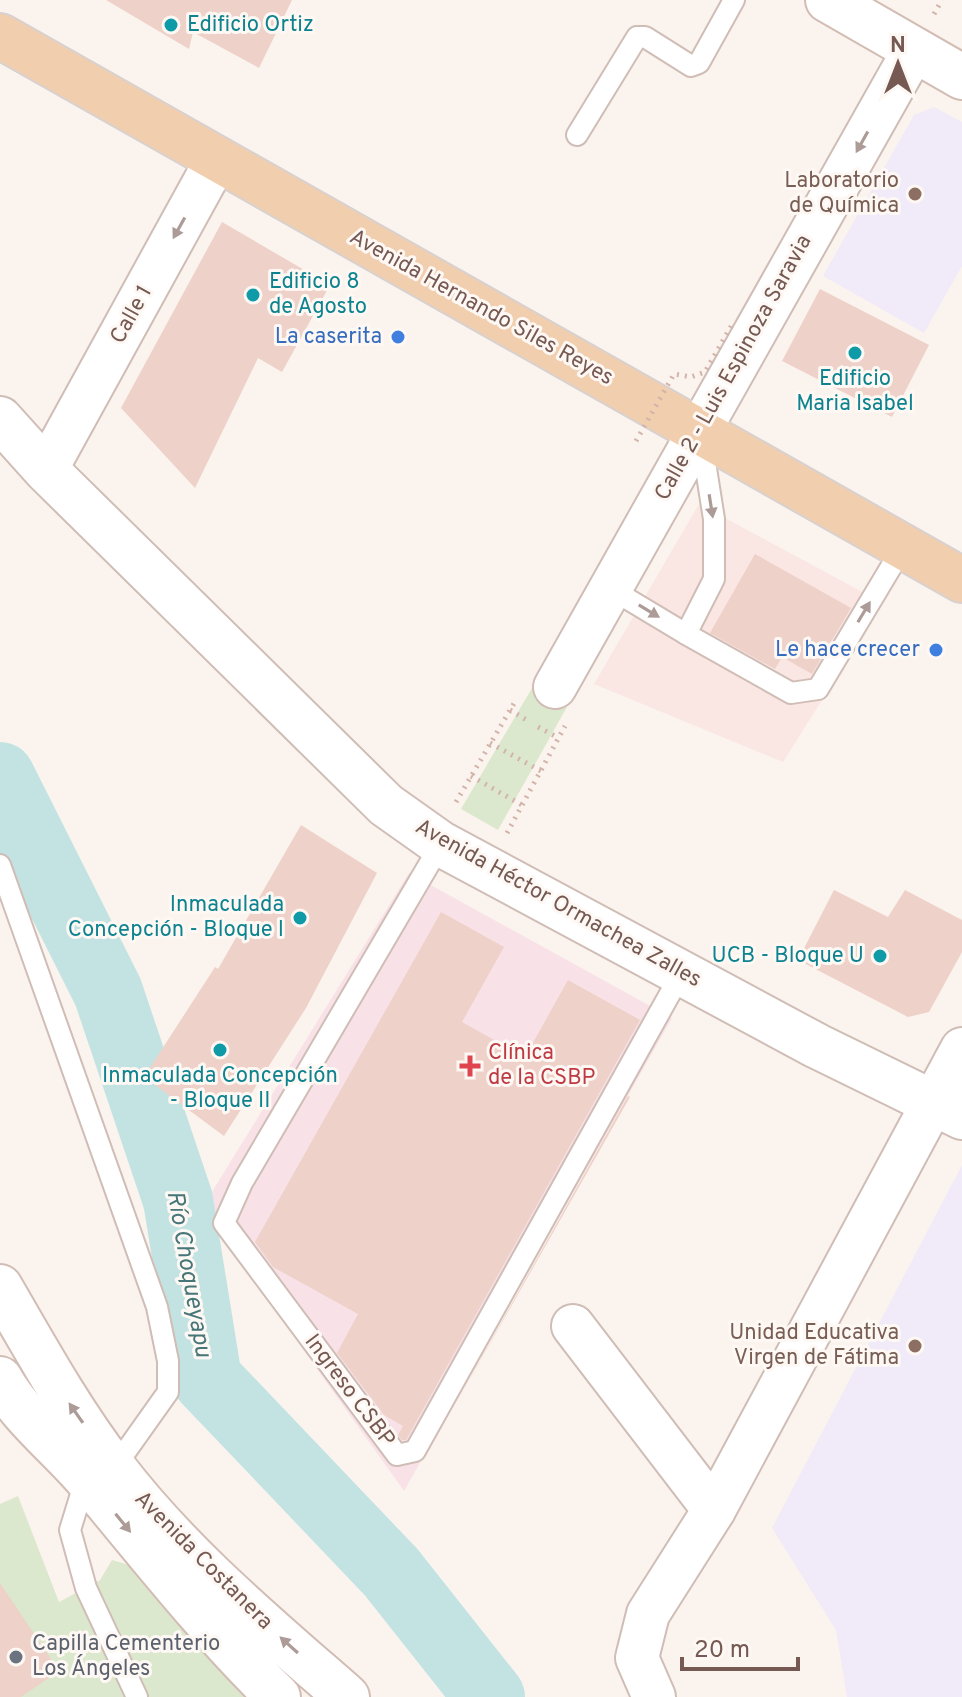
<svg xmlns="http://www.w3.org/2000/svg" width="962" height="1697" font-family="Overpass,sans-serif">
<rect width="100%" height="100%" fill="#fbf4ee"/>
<path fill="#fae6e3" d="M699,504l184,99 -100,159 -189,-78z"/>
<g fill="#f1eaf8">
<path d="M934,107l28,15v144l-38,67 -101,-57 91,-161z"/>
<path d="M962,1165v532h-115l-11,-67 -64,-102z"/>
</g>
<path fill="#f8e2e8" d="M409,873l263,145 -268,473 -202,-283z"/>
<g fill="#dce8cd">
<path d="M532,688l35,19 -69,123 -37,-21z"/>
<path d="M18,1496l41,106 41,-22 12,-20 24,7 128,130h-264v-193z"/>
</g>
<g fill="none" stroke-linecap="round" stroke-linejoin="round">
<path stroke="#c3e3e3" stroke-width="70" d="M0,777l108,215 70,208 29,179 184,193 99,125"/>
</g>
<g fill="#eed1c8">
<path d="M106,0h186l-33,68 -66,-36 -4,17z"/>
<path d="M222,222l108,63 -48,87 -24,-14 -63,130 -74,-80z"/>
<path d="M820,289l109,56 -37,72 -110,-56z"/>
<path d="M755,554l96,54 -39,66 -30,-17 -7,12 -65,-36z"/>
<path d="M301,825l76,48 -71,135 -82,128 -80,-59 71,-110 3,2z"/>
<path d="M834,890l54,27 17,-27 57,30v32l-33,60 -21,5 -110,-57z"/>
<path d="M441,912l63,35 -42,75 63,35 43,-77 72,40 -234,420h-4l-4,-5 5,-9 -19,-11 -47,-62 21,-39 -85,-47 -18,-25z"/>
<path d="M628,1096l2,1 -176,310z"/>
<path d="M0,1583l59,88 -38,26h-21z"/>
</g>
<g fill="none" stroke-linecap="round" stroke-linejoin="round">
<defs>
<g id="service">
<path d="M577,135l60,-98h8l46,29 8,-3 35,-63"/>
<path d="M701,437l13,82v60l-28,55 105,59 27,-4 85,-142"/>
<path d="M611,589l75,45"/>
<path d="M441,844l-199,339 -18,40 173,232 18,-4 266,-477"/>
<path d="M0,865l157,442 11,54v31l-54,76"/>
<path d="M86,1478l-16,52 16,58 51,109"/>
</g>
<g id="minor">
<path d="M46,470l171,-311"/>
<path d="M555,687l359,-637"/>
<path d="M573,1326l141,184"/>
<path d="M654,1697l-17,-39 11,-44 66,-104 248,-461"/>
</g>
<path id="tertiary" d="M0,419l46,51 340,335 55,39 376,202 145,71"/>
<g id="secondary">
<path d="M828,0l134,77"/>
<path d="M0,1287c36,62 70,124 113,180 66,87 153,159 234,230"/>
<path d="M0,1379c22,39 59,67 88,101 62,74 121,150 190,217"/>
</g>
<path id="primary" d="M0,36l962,544"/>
</defs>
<use href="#service" stroke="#cfbdb6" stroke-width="24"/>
<use href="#minor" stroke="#cfbdb6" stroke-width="46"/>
<use href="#tertiary" stroke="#cfbdb6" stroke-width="48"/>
<use href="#secondary" stroke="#d2bdb4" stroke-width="48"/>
<use href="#primary" stroke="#d8d1cf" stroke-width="48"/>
<g stroke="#d3b4ab" stroke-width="5" stroke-dasharray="2 6" stroke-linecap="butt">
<path d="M934,14l8,-14"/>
<path d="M510,710l20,12"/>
<path d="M538,727l21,11"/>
<path d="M490,743l51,28"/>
<path d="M471,776l51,29"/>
<path d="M456,802l60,-102"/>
<path d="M507,833l58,-107"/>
</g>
<use href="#service" stroke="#fff" stroke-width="20"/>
<use href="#minor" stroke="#fff" stroke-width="42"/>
<use href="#tertiary" stroke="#fff" stroke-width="44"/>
<use href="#secondary" stroke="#fff" stroke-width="44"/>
<use href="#primary" stroke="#f1ceae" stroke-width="44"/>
<path stroke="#d3b4ab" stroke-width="5" stroke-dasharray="2 6" stroke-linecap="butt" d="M636,441l38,-67 17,3 14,-5 28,-49"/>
</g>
<defs><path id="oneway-solid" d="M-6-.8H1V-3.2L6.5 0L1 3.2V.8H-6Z" transform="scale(2)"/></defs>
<g fill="#ac9b97">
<use href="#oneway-solid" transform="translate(862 142) rotate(119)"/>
<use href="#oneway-solid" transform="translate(179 228) rotate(119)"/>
<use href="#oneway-solid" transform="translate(711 506) rotate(81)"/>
<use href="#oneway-solid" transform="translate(649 611) rotate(31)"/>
<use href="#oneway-solid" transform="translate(864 612) rotate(-59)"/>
<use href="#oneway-solid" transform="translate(76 1413) rotate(-125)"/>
<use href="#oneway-solid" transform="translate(123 1523) rotate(51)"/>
<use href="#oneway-solid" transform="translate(289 1645) rotate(-138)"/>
</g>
<g fill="#0f9aa8" stroke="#fef8f4" stroke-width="3">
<circle cx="171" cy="25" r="8"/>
<circle cx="253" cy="295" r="8"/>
<circle cx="855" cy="353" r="8"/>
<circle cx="300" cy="918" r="8"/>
<circle cx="880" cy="956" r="8"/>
<circle cx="220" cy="1050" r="8"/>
</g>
<g fill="#8d6e63" stroke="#fef8f4" stroke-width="3">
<circle cx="915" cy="194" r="8"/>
<circle cx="915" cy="1346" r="8"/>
</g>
<g fill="#3f7fe0" stroke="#fef8f4" stroke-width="3">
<circle cx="398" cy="337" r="8"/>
<circle cx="936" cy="650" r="8"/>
</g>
<path fill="#e0444e" stroke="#fef8f4" stroke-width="3" d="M466 1054h8v8h8v8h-8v8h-8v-8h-8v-8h8z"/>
<circle fill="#6b7280" stroke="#fef8f4" stroke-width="3" cx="16" cy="1657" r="8"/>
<g text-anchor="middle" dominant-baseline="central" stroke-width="6" stroke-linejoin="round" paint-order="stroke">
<g font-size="22" fill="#0d838f" stroke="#fef8f4" text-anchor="start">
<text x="187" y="25">Edificio Ortiz</text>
<text x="269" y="282">Edificio 8<tspan x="269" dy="25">de Agosto</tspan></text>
<text x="855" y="379" text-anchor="middle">Edificio<tspan x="855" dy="25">Maria Isabel</tspan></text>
<text x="284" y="905" text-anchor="end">Inmaculada<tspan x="284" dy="25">Concepción - Bloque I</tspan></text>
<text x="864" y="956" text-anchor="end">UCB - Bloque U</text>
<text x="220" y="1076" text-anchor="middle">Inmaculada Concepción<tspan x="220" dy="25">- Bloque II</tspan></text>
</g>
<g font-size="22" fill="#785e54" stroke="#fef8f4" text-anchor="end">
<text x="899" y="181">Laboratorio<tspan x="899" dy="25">de Química</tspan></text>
<text x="899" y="1333">Unidad Educativa<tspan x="899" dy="25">Virgen de Fátima</tspan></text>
</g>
<g font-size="22" fill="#755952" stroke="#fef8f4">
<text transform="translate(481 308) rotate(29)">Avenida Hernando Siles Reyes</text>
<text transform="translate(132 315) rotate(-61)">Calle 1</text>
<text transform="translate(734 368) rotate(-61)">Calle 2 - Luis Espinoza Saravia</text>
<text transform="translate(558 904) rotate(29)">Avenida Héctor Ormachea Zalles</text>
<text transform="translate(349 1391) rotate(53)">Ingreso CSBP</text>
<text transform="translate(203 1561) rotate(45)">Avenida Costanera</text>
</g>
<g font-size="22" fill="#366cbe" stroke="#fef8f4" text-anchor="end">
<text x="382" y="337">La caserita</text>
<text x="920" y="650">Le hace crecer</text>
</g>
<g font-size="22" fill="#be3a42" stroke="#fef8f4" text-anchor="start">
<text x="488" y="1053">Clínica<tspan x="488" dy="25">de la CSBP</tspan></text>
</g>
<g font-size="22" fill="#5b616d" stroke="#fef8f4" text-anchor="start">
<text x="32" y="1644">Capilla Cementerio<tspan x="32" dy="25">Los Ángeles</tspan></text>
</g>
<g font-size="24" font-style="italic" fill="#467678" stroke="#fef8f4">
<text transform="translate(188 1274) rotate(80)">Río Choqueyapu</text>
</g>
</g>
<g transform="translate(898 64)" stroke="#fef8f4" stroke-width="6" paint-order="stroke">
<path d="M0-6L14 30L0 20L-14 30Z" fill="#755952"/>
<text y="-12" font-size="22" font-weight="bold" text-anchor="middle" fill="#755952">N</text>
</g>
<path d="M682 1657v12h116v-12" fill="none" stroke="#755952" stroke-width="4"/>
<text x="694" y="1657" font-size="24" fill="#755952" stroke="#fef8f4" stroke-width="6" paint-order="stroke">20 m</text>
</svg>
